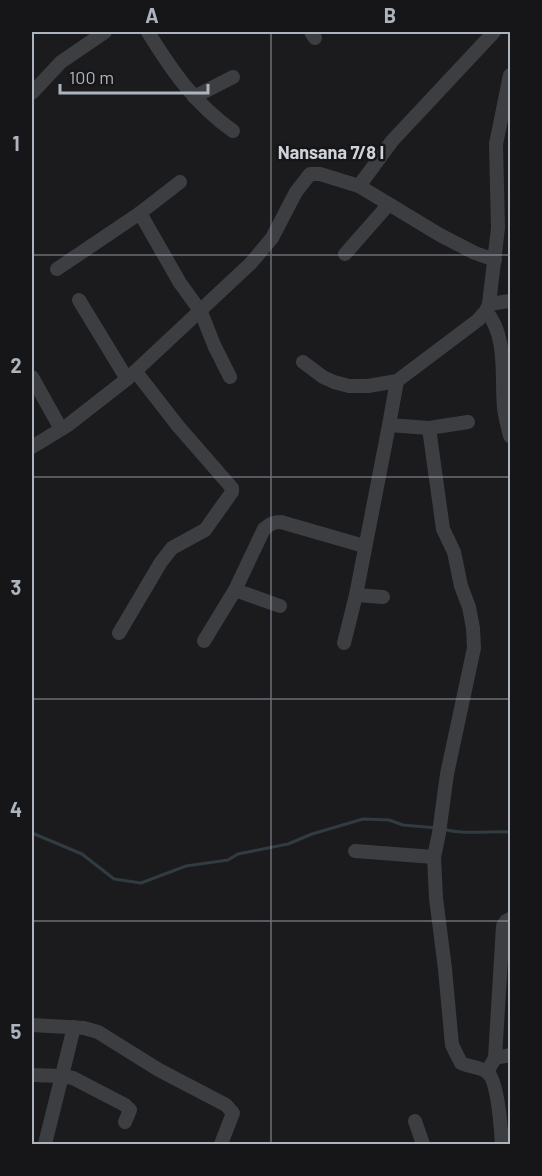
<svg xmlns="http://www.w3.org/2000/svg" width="542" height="1176" font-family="Barlow,sans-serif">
<rect width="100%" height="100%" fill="#1b1b1d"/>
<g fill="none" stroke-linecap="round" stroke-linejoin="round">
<g stroke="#303c42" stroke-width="3">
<path d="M443,829c21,6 46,2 67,3"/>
<path d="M32,833l50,21 32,25 27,4 45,-17 42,-6 10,-6 50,-10 24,-10 51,-15 26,1 14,5 34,3"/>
</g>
<g stroke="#3c3e42" stroke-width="14">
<path d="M148,32c24,39 47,72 85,99"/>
<path d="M311,32l4,6"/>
<path d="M32,93l29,-31 44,-30"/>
<path d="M194,97l39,-20"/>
<path d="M359,186l33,-45 102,-109"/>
<path d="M140,213l40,-31"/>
<path d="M345,254l44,-50"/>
<path d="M57,269l83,-56 40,70 21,29 13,33 16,32"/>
<path d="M79,300l48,79"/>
<path d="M489,304l21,-3"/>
<path d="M486,311c22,26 15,65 18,97 1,9 4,19 6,28"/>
<path d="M303,362l20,15 11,5 15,4h19l29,-5 81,-61 8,-9 3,-7 9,-76 -2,-84 14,-69"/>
<path d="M32,377l29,52"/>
<path d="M397,381l-8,44 40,3 39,-6"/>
<path d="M429,428l14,101 11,23 7,34 8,21 4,21 1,20 -27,126 -8,59 -5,24 2,41 9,71 7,76 9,18c8,4 21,4 27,10 10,9 13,57 14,71"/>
<path d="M32,447l36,-22 59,-46 124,-116 21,-25 24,-46 14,-18h10l39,12 81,49 35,18 20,7"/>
<path d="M235,590l45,16"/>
<path d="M356,595l27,2"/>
<path d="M119,633l42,-71 11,-14 33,-18 27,-38v-4l-54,-62 -42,-54"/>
<path d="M204,641l31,-51 29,-61c6,-5 9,-7 17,-7l83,24"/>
<path d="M344,643l12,-48 33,-170"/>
<path d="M355,851l79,6"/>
<path d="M32,1025l52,3 14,4 61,38 67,35 7,8 -12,31"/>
<path d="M495,1058l15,-3"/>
<path d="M487,1072l8,-14 8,-132 3,-5 4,-2"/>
<path d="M32,1075l30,1 11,2 52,27 5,5 -5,12"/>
<path d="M415,1121l8,23"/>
<path d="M45,1144l29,-117"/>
</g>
</g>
<path fill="none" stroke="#adb4bd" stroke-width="1.5" stroke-opacity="0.55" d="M271,32v1112M32,255h478M32,477h478M32,699h478M32,921h478"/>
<g text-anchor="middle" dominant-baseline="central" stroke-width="5" stroke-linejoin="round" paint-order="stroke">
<g font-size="18" font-weight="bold" fill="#cfd2d8" stroke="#161618">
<text x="331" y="152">Nansana 7/8 I</text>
</g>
</g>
<rect width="542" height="1176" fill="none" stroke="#161618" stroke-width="66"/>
<path d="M60 84v9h148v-9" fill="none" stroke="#adb4bd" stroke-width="3"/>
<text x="69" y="84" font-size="18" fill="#adb4bd" stroke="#161618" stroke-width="4.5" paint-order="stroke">100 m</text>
<rect x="33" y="33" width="476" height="1110" fill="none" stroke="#adb4bd" stroke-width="2"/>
<g font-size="20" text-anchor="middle" font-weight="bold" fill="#adb4bd">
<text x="152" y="23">A</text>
<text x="390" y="23">B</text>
<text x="16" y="151">1</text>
<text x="16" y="373">2</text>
<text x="16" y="595">3</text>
<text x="16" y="817">4</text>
<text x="16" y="1039">5</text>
</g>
</svg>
